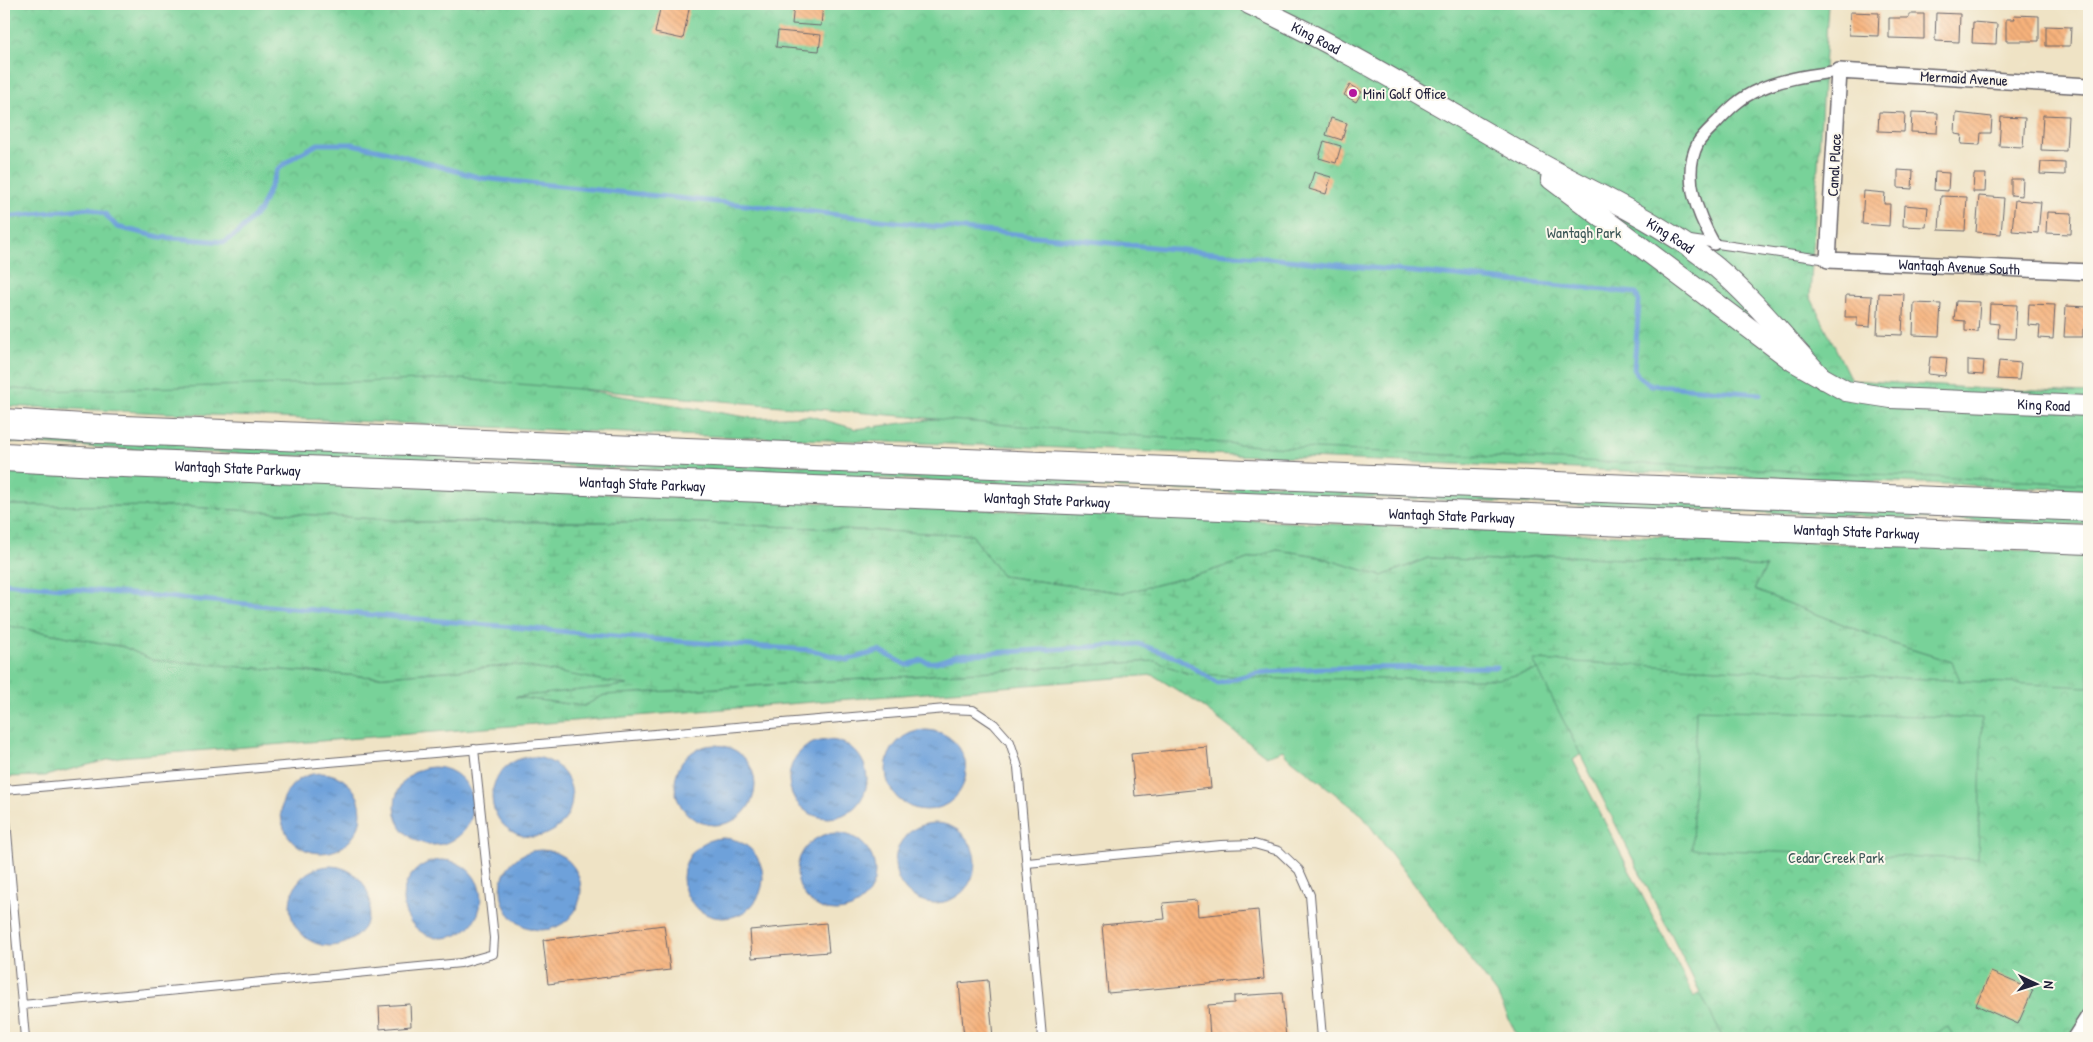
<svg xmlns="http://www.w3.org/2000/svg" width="2093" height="1042" font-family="'Patrick Hand',sans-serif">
<defs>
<pattern id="grass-tufts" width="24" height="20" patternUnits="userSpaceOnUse" patternTransform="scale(1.25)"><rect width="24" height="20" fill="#78d299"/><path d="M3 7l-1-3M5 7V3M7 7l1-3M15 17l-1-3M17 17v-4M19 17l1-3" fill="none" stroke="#68b485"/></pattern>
<pattern id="wetland-marsh" width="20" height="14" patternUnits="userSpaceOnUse" patternTransform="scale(1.25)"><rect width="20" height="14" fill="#78d299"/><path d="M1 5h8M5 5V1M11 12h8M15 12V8" fill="none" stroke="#68b485"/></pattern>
<pattern id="park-crowns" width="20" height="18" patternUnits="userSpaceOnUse" patternTransform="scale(1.25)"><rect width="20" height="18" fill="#78d299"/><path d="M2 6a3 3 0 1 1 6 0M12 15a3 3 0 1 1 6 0" fill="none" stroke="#68b485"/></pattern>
<pattern id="water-ripples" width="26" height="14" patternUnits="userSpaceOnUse" patternTransform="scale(1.25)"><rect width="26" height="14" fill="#6ea1da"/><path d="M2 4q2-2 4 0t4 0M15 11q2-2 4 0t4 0" fill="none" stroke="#5a83b2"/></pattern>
<pattern id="building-back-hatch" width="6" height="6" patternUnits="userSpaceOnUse" patternTransform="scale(1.25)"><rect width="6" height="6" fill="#f7b27c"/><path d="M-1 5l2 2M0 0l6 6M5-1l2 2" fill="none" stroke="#d3996c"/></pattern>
</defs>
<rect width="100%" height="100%" fill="#fbf7ec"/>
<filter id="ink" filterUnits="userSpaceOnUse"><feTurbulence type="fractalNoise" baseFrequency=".02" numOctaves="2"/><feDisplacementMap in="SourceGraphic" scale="10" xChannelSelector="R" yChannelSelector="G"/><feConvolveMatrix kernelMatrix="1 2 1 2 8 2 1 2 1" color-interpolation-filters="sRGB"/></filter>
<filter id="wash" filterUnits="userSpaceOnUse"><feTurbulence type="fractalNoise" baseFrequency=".0096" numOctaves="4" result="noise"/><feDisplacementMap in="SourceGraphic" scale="20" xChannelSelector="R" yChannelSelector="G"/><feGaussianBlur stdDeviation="1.12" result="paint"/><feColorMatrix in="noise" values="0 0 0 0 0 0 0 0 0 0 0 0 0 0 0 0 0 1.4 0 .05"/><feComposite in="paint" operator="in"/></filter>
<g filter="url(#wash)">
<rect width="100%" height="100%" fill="#efe3c5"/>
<g fill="url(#grass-tufts)" stroke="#4d7a6a">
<path d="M4,351l474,21 274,46 58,-2 46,13 133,-17 1100,62v16l-1051,-43 -389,-13 -645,-28z"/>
<path d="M4,433l2085,84v8l-1949,-75 -136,-8z"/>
<path d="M4,469l1404,58 681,26v139l-487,47 -29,21 121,237 16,-14 32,55h-224l-21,-44 -136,-180 -75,-59 -3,-5 -17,6 -70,-54 -43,-27 -1034,82 -74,19 -41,1v-152l120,22 29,13 221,17 142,-12 114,20 -113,12 67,9 20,-11 551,-34 31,12 766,-11 -58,-18 -140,-54 12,-23 -217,-12 -56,6 -65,-3 -46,18 -70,-21 -35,-5 -73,23 -80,20 -122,-17 -30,-41 -295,-13h-254l-235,-15 -184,-2z"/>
</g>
<path fill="url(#wetland-marsh)" stroke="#4d7a6a" d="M4,505l184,2 235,15h254l295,13 30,41 122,17 80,-20 73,-23 35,5 70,21 46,-18 65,3 56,-6 217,12 -12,23 140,54 58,18 11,25 -412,-20 -53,12h-216l-96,-6 -31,-12 -551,34 -20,11 -69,-9 113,-12 -112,-20 -142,12 -221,-17 -29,-13 -120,-22z"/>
<g fill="url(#park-crowns)" stroke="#4d7a6a">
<path d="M4,4h1824l-18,292 41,84 135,9 103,4v91l-817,-37 -813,-68 -417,12 -38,-3z"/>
<path d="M1533,660l556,27v351h-366z"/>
</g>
<g fill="#78d299" stroke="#4d7a6a">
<path d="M1696,709l286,9 -4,141 -286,-10z"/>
<path d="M1948,1027l6,11h-29z"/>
</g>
<g fill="url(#water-ripples)" stroke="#48628a">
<circle cx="926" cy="770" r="40"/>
<circle cx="828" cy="779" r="39"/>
<circle cx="715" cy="785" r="40"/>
<circle cx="532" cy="797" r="40"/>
<circle cx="434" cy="806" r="39"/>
<circle cx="321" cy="813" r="40"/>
<circle cx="935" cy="863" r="40"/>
<circle cx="836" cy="872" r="39"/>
<circle cx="723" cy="878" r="40"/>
<circle cx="541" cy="890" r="40"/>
<circle cx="442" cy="899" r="39"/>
<circle cx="330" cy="906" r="40"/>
</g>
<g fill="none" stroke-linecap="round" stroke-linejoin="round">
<g stroke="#6ea1da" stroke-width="5">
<path d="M4,217l86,-9 15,6 12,13 43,10 65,5 13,-9 22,-23 18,-41 16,-12 24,-13h34l33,7 96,27 324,33 126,15 705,67 3,9 -5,67 4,7 13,9 109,9"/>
<path d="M4,583l669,58 138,9 36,10 32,-9 28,14 15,-5c11,6 24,-1 35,-5l182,-11 39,14 40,25 38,-10 64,-5 177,-1"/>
</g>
</g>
<g id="blocks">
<g fill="url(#building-back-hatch)">
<path d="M661,4h29l-7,35 -28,-6z"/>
<path d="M794,4h29l-2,22 -29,-2z"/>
<path d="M1850,12l29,1 -1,23 -29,-1z"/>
<path d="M1936,13l24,1 -1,28 -24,-1z"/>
<path d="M1909,14h15v25l-35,-1v-20h20z"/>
<path d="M2014,15l25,1v25h-33v-22h9z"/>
<path d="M1973,22l24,2 -1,20 -24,-1z"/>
<path d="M2046,26l25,1 -1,19h-24z"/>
<path d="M778,31l43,4 -2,16 -43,-4z"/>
<path d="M1350,85l12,7 -6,10 -12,-7z"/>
<path d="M1879,112l26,1 -1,19 -26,-1z"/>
<path d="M1912,112l26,1 -1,20 -26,-1z"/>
<path d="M1956,113l36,4 -1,16h-10l-1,12 -19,-1 1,-9 -7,-1z"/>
<path d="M2043,115l25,1 -2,35 -25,-1z"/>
<path d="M2001,117l24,1 -2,29 -24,-1z"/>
<path d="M1331,118l16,5 -5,17 -16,-5z"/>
<path d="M1324,141l17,5 -5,17 -17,-5z"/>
<path d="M2041,162l24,1v12l-25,-1z"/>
<path d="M1898,170l15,1 -1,18 -14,-1z"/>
<path d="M1314,172l17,5 -5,17 -17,-5z"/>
<path d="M1935,172l14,1 -1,18 -14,-1z"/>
<path d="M1974,174h12l-1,18h-12z"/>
<path d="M2011,179h12l-1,17 -11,-1z"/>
<path d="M1864,191l21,2 -1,11h6l-1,22 -27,-2z"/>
<path d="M1941,196l26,1 -2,34 -26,-1z"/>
<path d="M1979,196l25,2 -3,36 -25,-2z"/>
<path d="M2015,200l26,2 -3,31 -26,-2z"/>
<path d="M1904,205l24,2 -2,20 -23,-1z"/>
<path d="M2047,212l25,1 -1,21 -25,-1z"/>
<path d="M1879,293l25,1 -2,41 -25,-1z"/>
<path d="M1846,295l26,1 -2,31 -13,-1v-9h-12z"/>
<path d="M1956,301l24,1 -2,30 -13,-1v-10l-11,-1z"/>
<path d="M1914,303l27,1 -2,32 -26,-1z"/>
<path d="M1990,304l27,1 -2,34 -17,-1 1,-14 -10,-1z"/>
<path d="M2029,304l26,1 -2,34 -14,-1 1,-12 -12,-1z"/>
<path d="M2066,306l23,1v22h-6v8h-19z"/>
<path d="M1930,357l17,1 -2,18 -17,-2z"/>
<path d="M1968,360l16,1 -1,14 -15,-1z"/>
<path d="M1999,361l22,2 -2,17 -22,-1z"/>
<path d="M1207,747l4,41 -76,8 -4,-42z"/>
<path d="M1197,900l1,16 60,-6 6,69 -156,14 -6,-68 63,-6 -2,-16z"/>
<path d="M826,923l3,29 -77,6 -2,-28z"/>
<path d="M664,925l6,45 -122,14 -5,-44z"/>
<path d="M1991,972l42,18 -15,34 -42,-19z"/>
<path d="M988,980l5,58h-29l-5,-55z"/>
<path d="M1282,993l4,45h-76l-2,-33 26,-2v-7z"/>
<path d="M410,1004l1,22 -31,3 -1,-23z"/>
</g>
</g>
</g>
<g filter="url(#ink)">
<use href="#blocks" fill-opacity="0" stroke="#6a666b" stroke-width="1"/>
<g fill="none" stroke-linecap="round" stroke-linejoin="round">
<defs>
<g id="service">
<path d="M1690,240l138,20"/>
<path d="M4,790l942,-81 27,1 21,14 16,18 8,25 24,271"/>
<path d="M4,798l21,240"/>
<path d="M1027,863l194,-18 33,-1 25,7 20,19 11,25 12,143"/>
<path d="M22,1005l439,-42 32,-9 1,-16 -20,-189"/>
</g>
<path id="pedestrian" d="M1714,244c-16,-29 -33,-68 -16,-101 4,-7 12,-14 18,-20 12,-13 25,-26 42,-33 25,-12 54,-15 81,-19"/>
<g id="minor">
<path id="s1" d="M2089,86l-250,-15 -11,189 261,12"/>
<path d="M2075,1038l14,-22"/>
</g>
<g id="tertiary">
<path id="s2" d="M1249,4c96,44 186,100 278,152 64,36 132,64 189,111 39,33 72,75 107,112"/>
<path id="s3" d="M1551,179l242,182 53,30 45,7 198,8"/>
</g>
<g id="motorway">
<path d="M4,423l95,6 1990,78"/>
<path id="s4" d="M4,457l94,5 1991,78"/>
</g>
</defs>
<use href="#service" stroke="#6a666b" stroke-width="10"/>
<use href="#pedestrian" stroke="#6a666b" stroke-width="14"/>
<use href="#minor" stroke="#6a666b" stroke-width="18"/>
<use href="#tertiary" stroke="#6a666b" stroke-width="22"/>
<use href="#motorway" stroke="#6a666b" stroke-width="30"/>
<use href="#service" stroke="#fff" stroke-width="8"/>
<use href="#pedestrian" stroke="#fff" stroke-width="11"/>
<use href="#minor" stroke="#fff" stroke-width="15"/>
<use href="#tertiary" stroke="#fff" stroke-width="20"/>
<use href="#motorway" stroke="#fff" stroke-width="28"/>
</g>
</g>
<circle fill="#b5179e" stroke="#fbf7ec" stroke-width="2" cx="1353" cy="93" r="5"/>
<g text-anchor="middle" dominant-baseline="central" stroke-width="4" stroke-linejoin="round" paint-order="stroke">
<g font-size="15" fill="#22223b" stroke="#fbf7ec">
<text stroke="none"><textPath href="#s2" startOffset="75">King Road</textPath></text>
<text transform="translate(1964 78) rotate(3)">Mermaid Avenue</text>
<text transform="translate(1834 165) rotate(-87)">Canal Place</text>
<text stroke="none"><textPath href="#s2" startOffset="481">King Road</textPath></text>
<text stroke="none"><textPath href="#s1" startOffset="571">Wantagh Avenue South</textPath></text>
<text stroke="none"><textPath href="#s3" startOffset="562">King Road</textPath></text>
<text stroke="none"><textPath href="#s4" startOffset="234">Wantagh State Parkway</textPath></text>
<text stroke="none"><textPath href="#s4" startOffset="639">Wantagh State Parkway</textPath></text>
<text stroke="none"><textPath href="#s4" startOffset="1044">Wantagh State Parkway</textPath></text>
<text stroke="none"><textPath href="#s4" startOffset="1449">Wantagh State Parkway</textPath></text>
<text stroke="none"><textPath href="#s4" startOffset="1854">Wantagh State Parkway</textPath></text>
</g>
<g font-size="15" fill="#22223b" stroke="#fbf7ec" text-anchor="start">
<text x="1363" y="93">Mini Golf Office</text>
</g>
<g font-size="15" fill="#3c5757" stroke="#fbf7ec">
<text x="1584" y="232">Wantagh Park</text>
<text x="1836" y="857">Cedar Creek Park</text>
</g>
</g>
<rect width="2093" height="1042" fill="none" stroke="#fbf7ec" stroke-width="20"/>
<g transform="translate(2036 984) rotate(94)" stroke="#fbf7ec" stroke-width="4" paint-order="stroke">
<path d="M0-4L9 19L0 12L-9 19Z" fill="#22223b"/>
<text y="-8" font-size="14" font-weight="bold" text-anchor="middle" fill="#22223b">N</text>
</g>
</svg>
